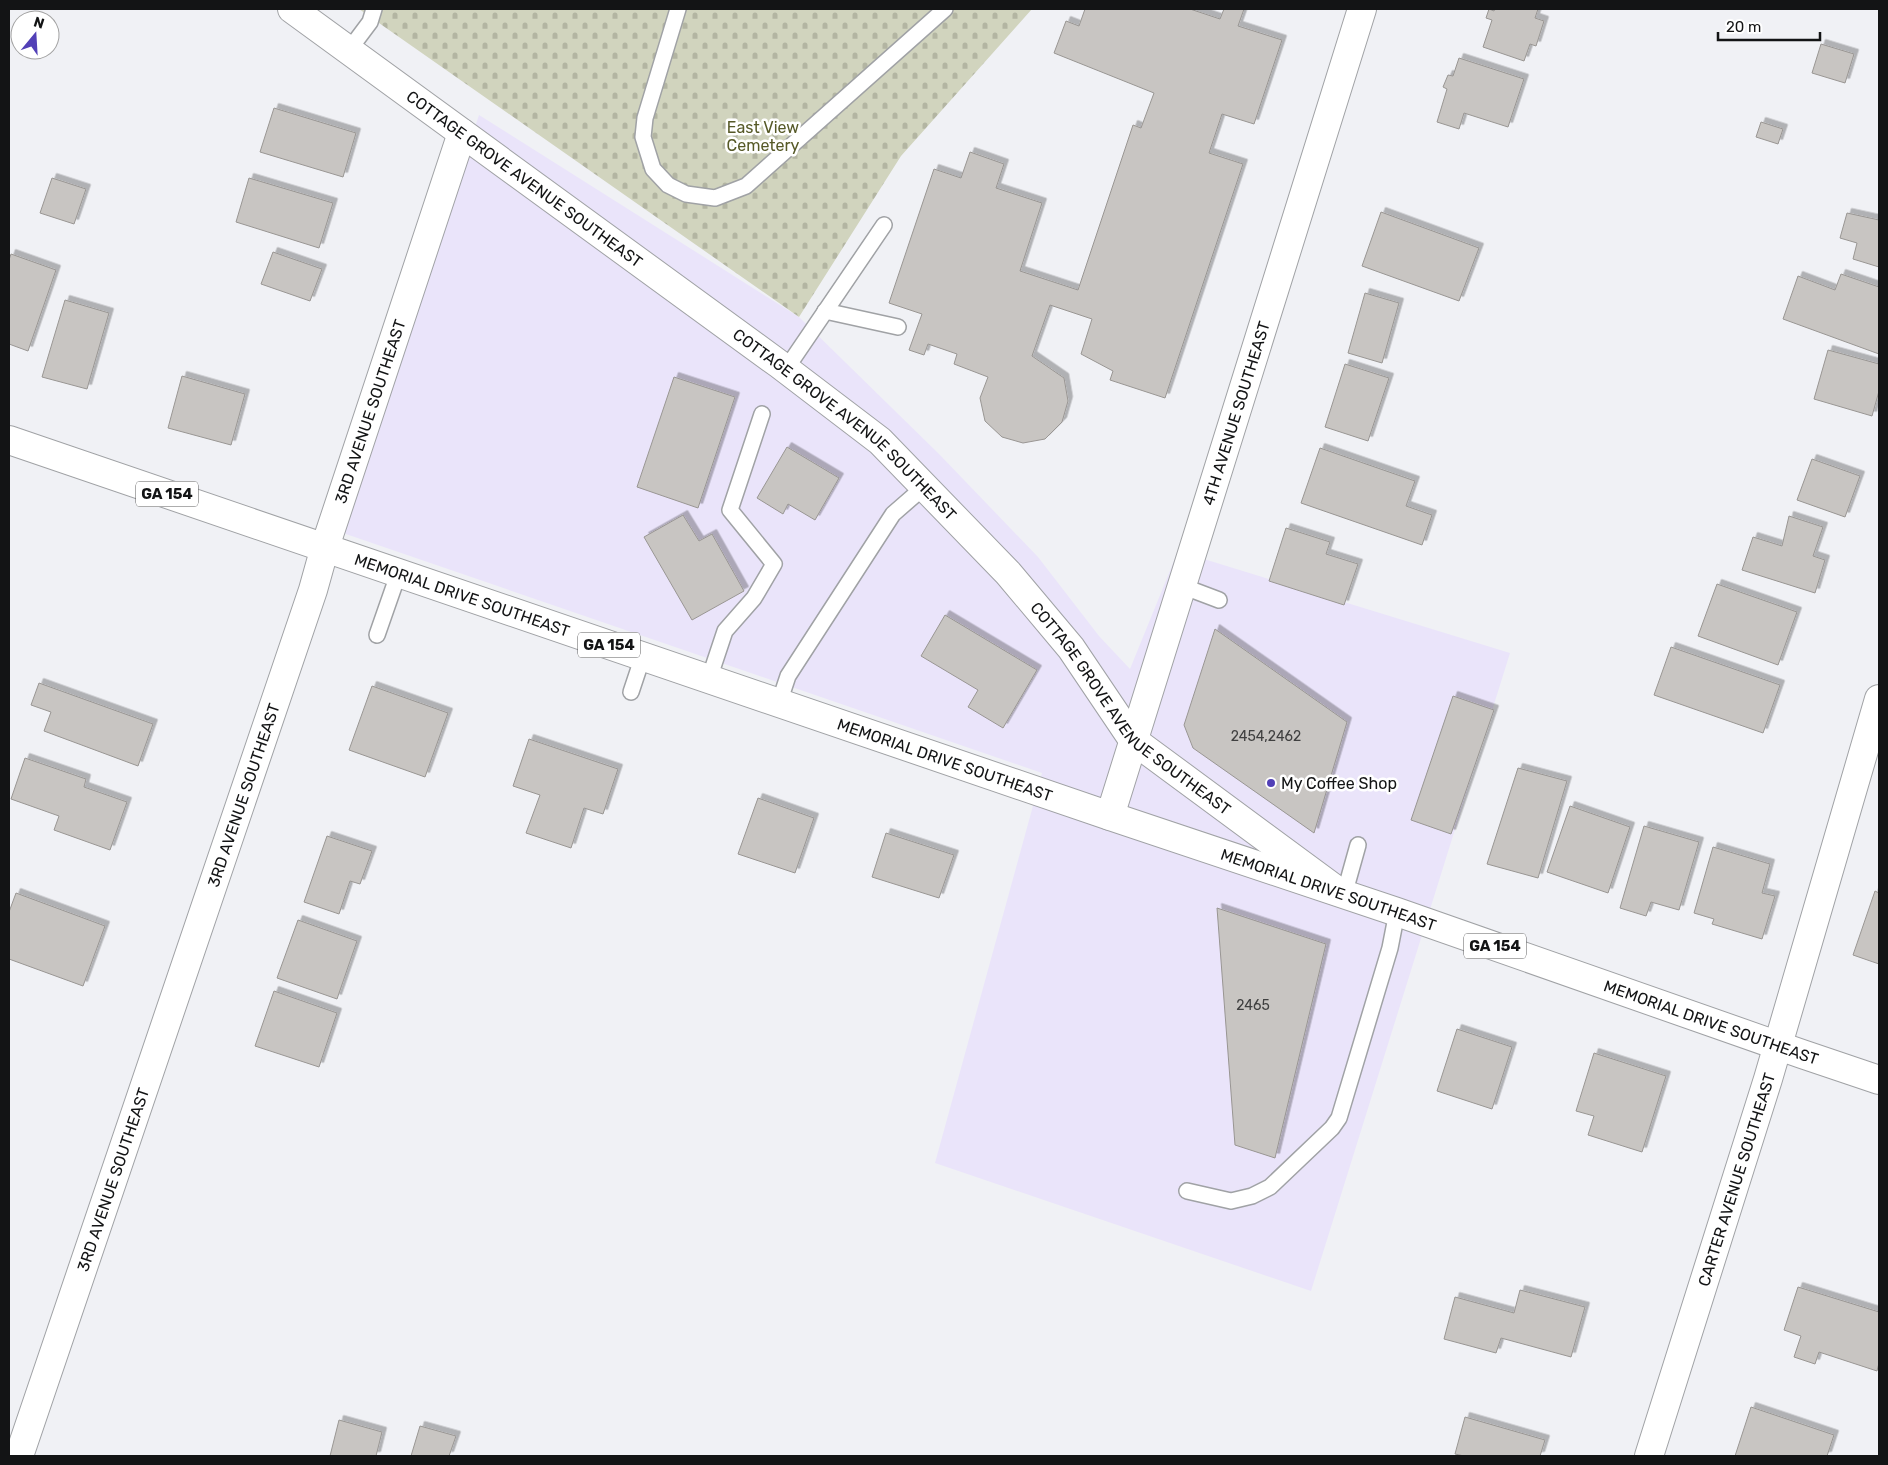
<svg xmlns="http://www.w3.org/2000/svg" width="1888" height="1465" font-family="Rubik,sans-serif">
<defs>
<pattern id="cemetery-stones" width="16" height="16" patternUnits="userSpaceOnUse" patternTransform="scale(1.25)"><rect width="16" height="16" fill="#d1d4be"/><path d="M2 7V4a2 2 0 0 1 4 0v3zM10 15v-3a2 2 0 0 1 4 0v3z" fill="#b3b5a2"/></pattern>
<filter id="shadow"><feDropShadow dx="4.5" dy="-4.5" stdDeviation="0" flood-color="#0004"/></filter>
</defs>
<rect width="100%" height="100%" fill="#f0f1f5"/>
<path fill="#eae4fa" d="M479,115l320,202 140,137 99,103 61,79 31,33 48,-118 332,102 -199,638 -376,-128 107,-390 -702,-241z"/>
<path fill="url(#cemetery-stones)" d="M359,9h673l-131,147 -102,161z"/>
<g fill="#c8c5c2" stroke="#999693" filter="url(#shadow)">
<path d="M1085,9h105l30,10 4,-10h20l-6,17 44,14 -28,84 -32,-10 -13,39 34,11 -78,234 -55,-18 3,-9 -32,-17 11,-35 -42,-14 -18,51 32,22 4,23 -6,21 -17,17 -22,4 -21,-6 -17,-16 -5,-23 8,-21 -34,-13 3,-10 -29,-10 -4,11 -15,-5 13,-36 -33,-11 45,-134 27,9 9,-26 34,12 -8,24 46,15 -22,68 58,19 55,-165 8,3 13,-35 -100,-40 12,-32 13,5z"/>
<path d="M1489,9l5,2 1,-2h43l-3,9 9,3 -8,25 -6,-2 -6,17 -41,-14 9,-27 -6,-2z"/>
<path d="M1821,44l33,10 -9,29 -33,-10z"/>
<path d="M1459,58l65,21 -16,48 -44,-14 -5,16 -22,-7 10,-33 -4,-2 5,-12 5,1z"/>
<path d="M274,108l82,25 -13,44 -83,-25z"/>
<path d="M1761,122l22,7 -5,15 -22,-7z"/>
<path d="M52,178l34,11 -12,35 -34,-11z"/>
<path d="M249,178l84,25 -14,45 -83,-26z"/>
<path d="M1381,212l98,36 -20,53 -97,-35z"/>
<path d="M1847,213l32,7v47l-26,-8 4,-16 -17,-5z"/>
<path d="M273,252l49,17 -12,32 -49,-17z"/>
<path d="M11,254l45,16 -28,81 -19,-7v-84z"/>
<path d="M1841,274l38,13v67l-96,-35 15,-43 37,14z"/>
<path d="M1365,293l34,10 -17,60 -34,-10z"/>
<path d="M65,300l44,13 -22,76 -45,-12z"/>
<path d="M1828,350l51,14v27l-7,25 -58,-17z"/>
<path d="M1345,364l44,14 -21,63 -43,-14z"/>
<path d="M182,376l63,18 -14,51 -63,-17z"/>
<path d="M674,377l61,20 -37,111 -61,-21z"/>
<path d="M787,447l52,31 -24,42 -27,-16 -5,10 -26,-16z"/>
<path d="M1320,448l95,33 -9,25 26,9 -10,30 -121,-42z"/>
<path d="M1812,459l48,17 -15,41 -48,-17z"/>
<path d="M683,515l16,26 13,-7 32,57 -52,29 -48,-83z"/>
<path d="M1789,516l34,11 -10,29 12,4 -10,33 -73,-23 11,-33 29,9z"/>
<path d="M1286,528l44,14 -4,12 32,10 -14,41 -75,-24z"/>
<path d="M1717,584l80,28 -19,53 -80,-29z"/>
<path d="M945,615l92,55 -34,58 -35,-21 10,-17 -57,-34z"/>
<path d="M1215,629l132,93 -33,111 -121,-85 -9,-23z"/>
<path d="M1671,647l109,38 -17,48 -109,-38z"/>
<path d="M39,683l114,41 -15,42 -94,-35 7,-19 -20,-7z"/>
<path d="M372,686l76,27 -23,64 -76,-27z"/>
<path d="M1453,696l41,14 -43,124 -40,-14z"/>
<path d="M529,739l89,30 -15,45 -19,-6 -13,40 -45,-15 14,-38 -27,-9z"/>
<path d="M25,758l61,21 -2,8 43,15 -17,48 -56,-20 5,-14 -48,-17z"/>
<path d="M1518,768l49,13 -29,97 -51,-14z"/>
<path d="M758,798l56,20 -19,55 -57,-19z"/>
<path d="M1570,806l60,21 -22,66 -61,-21z"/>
<path d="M1644,826l55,16 -20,68 -28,-8 -5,14 -26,-8z"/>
<path d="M886,833l68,22 -15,43 -67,-21z"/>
<path d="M327,836l45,15 -12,33 -10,-3 -11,33 -35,-12z"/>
<path d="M1713,847l57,17 -8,29 13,3 -13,43 -50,-15 2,-5 -20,-6z"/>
<path d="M1875,891l4,2v71l-26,-9z"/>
<path d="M16,893l89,33 -22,60 -74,-27v-47z"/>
<path d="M1217,908l109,36 -51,214 -40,-13z"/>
<path d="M298,920l59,21 -20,58 -60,-21z"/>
<path d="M274,991l63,22 -18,54 -64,-21z"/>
<path d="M1457,1029l55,18 -20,62 -55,-18z"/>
<path d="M1594,1053l72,23 -24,76 -54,-17 6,-19 -18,-5z"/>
<path d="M1798,1287l81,25v51l-2,8 -58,-19 -4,12 -21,-7 7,-21 -17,-6z"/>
<path d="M1520,1290l65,17 -14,50 -70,-19 -5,15 -52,-14 11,-42 59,16z"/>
<path d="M1751,1407l83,28 -7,21h-92z"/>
<path d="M1465,1417l80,23 -5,16h-76l-9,-2z"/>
<path d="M339,1420l43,12 -6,24h-46z"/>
<path d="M420,1426l36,10 -7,20h-38z"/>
</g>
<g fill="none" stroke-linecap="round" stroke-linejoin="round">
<defs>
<g id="lane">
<path d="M678,9l-33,109 -2,19 10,32 15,16 18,9 29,4 31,-12 199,-177"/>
<path d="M349,50l21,-28 4,-13"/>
<path d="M825,311l73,16"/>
<path d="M786,369l98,-144"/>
<path d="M1182,586l37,14"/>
<path d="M377,635l22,-63"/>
<path d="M709,679l16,-48 29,-33 20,-34 -44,-54 32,-96"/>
<path d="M631,692l12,-36"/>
<path d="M779,703l9,-27 105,-162 31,-27"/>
<path d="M1344,895l14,-50"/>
<path d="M1187,1191l44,10 21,-5 18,-9 62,-59 7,-10 51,-170 7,-36"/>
</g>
<g id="street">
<path id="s1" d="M292,9l487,355 101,77 128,132 63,75 62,92 202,149"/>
<path id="s2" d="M1110,816l252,-807"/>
<path id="s3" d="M19,1456l294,-866 12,-43 137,-414"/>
<path id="s4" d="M1649,1456l119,-377 111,-380"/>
</g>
<g id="primary">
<path id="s5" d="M9,440l1101,376 287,96 405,142 77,26"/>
</g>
</defs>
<use href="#lane" stroke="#a0a2a5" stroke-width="18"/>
<use href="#street" stroke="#a0a2a5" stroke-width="30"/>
<use href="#primary" stroke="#a0a2a5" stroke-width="30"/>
<use href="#lane" stroke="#fff" stroke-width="15"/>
<use href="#street" stroke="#fff" stroke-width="28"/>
<use href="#primary" stroke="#fff" stroke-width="28"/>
</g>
<circle fill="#5240b7" stroke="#fff" stroke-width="2" cx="1271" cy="783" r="5"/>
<g text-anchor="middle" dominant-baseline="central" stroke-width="5" stroke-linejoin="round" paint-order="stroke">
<g font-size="14" fill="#404040">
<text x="1266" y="736">2454,2462</text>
<text x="1253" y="1005">2465</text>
</g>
<g fill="#fff" stroke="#5a5a5b" stroke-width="1">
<rect x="136" y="481.5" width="62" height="25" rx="4"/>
<rect x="578" y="632.5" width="62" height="25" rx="4"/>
<rect x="1464" y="933.5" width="62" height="25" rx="4"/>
</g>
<g font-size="15" font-weight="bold" fill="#131415">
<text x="167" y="494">GA 154</text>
<text x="609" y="645">GA 154</text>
<text x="1495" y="946">GA 154</text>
</g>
<g font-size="16" fill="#565927" stroke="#fff">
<text x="763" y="127">East View<tspan x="763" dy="18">Cemetery</tspan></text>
</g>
<g font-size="16" fill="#131415" stroke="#fff">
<text stroke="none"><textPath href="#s1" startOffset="288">COTTAGE GROVE AVENUE SOUTHEAST</textPath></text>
<text stroke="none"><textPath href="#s3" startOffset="1102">3RD AVENUE SOUTHEAST</textPath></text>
<text stroke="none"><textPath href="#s2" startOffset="422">4TH AVENUE SOUTHEAST</textPath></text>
<text stroke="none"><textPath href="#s1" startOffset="692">COTTAGE GROVE AVENUE SOUTHEAST</textPath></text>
<text stroke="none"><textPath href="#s5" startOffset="479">MEMORIAL DRIVE SOUTHEAST</textPath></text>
<text stroke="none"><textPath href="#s1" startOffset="1098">COTTAGE GROVE AVENUE SOUTHEAST</textPath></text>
<text stroke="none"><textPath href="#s5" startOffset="989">MEMORIAL DRIVE SOUTHEAST</textPath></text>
<text stroke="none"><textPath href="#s3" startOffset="698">3RD AVENUE SOUTHEAST</textPath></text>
<text stroke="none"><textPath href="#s5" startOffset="1394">MEMORIAL DRIVE SOUTHEAST</textPath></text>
<text stroke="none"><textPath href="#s5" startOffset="1799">MEMORIAL DRIVE SOUTHEAST</textPath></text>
<text stroke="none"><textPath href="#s3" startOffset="292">3RD AVENUE SOUTHEAST</textPath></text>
<text stroke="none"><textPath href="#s4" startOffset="290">CARTER AVENUE SOUTHEAST</textPath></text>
</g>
<g font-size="16" fill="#131415" stroke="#fff" text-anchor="start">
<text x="1281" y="783">My Coffee Shop</text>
</g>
</g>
<rect width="1888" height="1465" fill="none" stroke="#131415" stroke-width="20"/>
<g transform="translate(35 35) rotate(18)"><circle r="24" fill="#ffffff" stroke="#a1a1a1"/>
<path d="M0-4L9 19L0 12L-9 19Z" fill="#5240b7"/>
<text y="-8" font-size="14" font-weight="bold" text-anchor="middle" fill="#131415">N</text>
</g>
<path d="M1718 32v8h102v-8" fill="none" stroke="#131415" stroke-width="2.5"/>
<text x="1726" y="32" font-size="15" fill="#131415" stroke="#ffffff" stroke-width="4" paint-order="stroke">20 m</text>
</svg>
